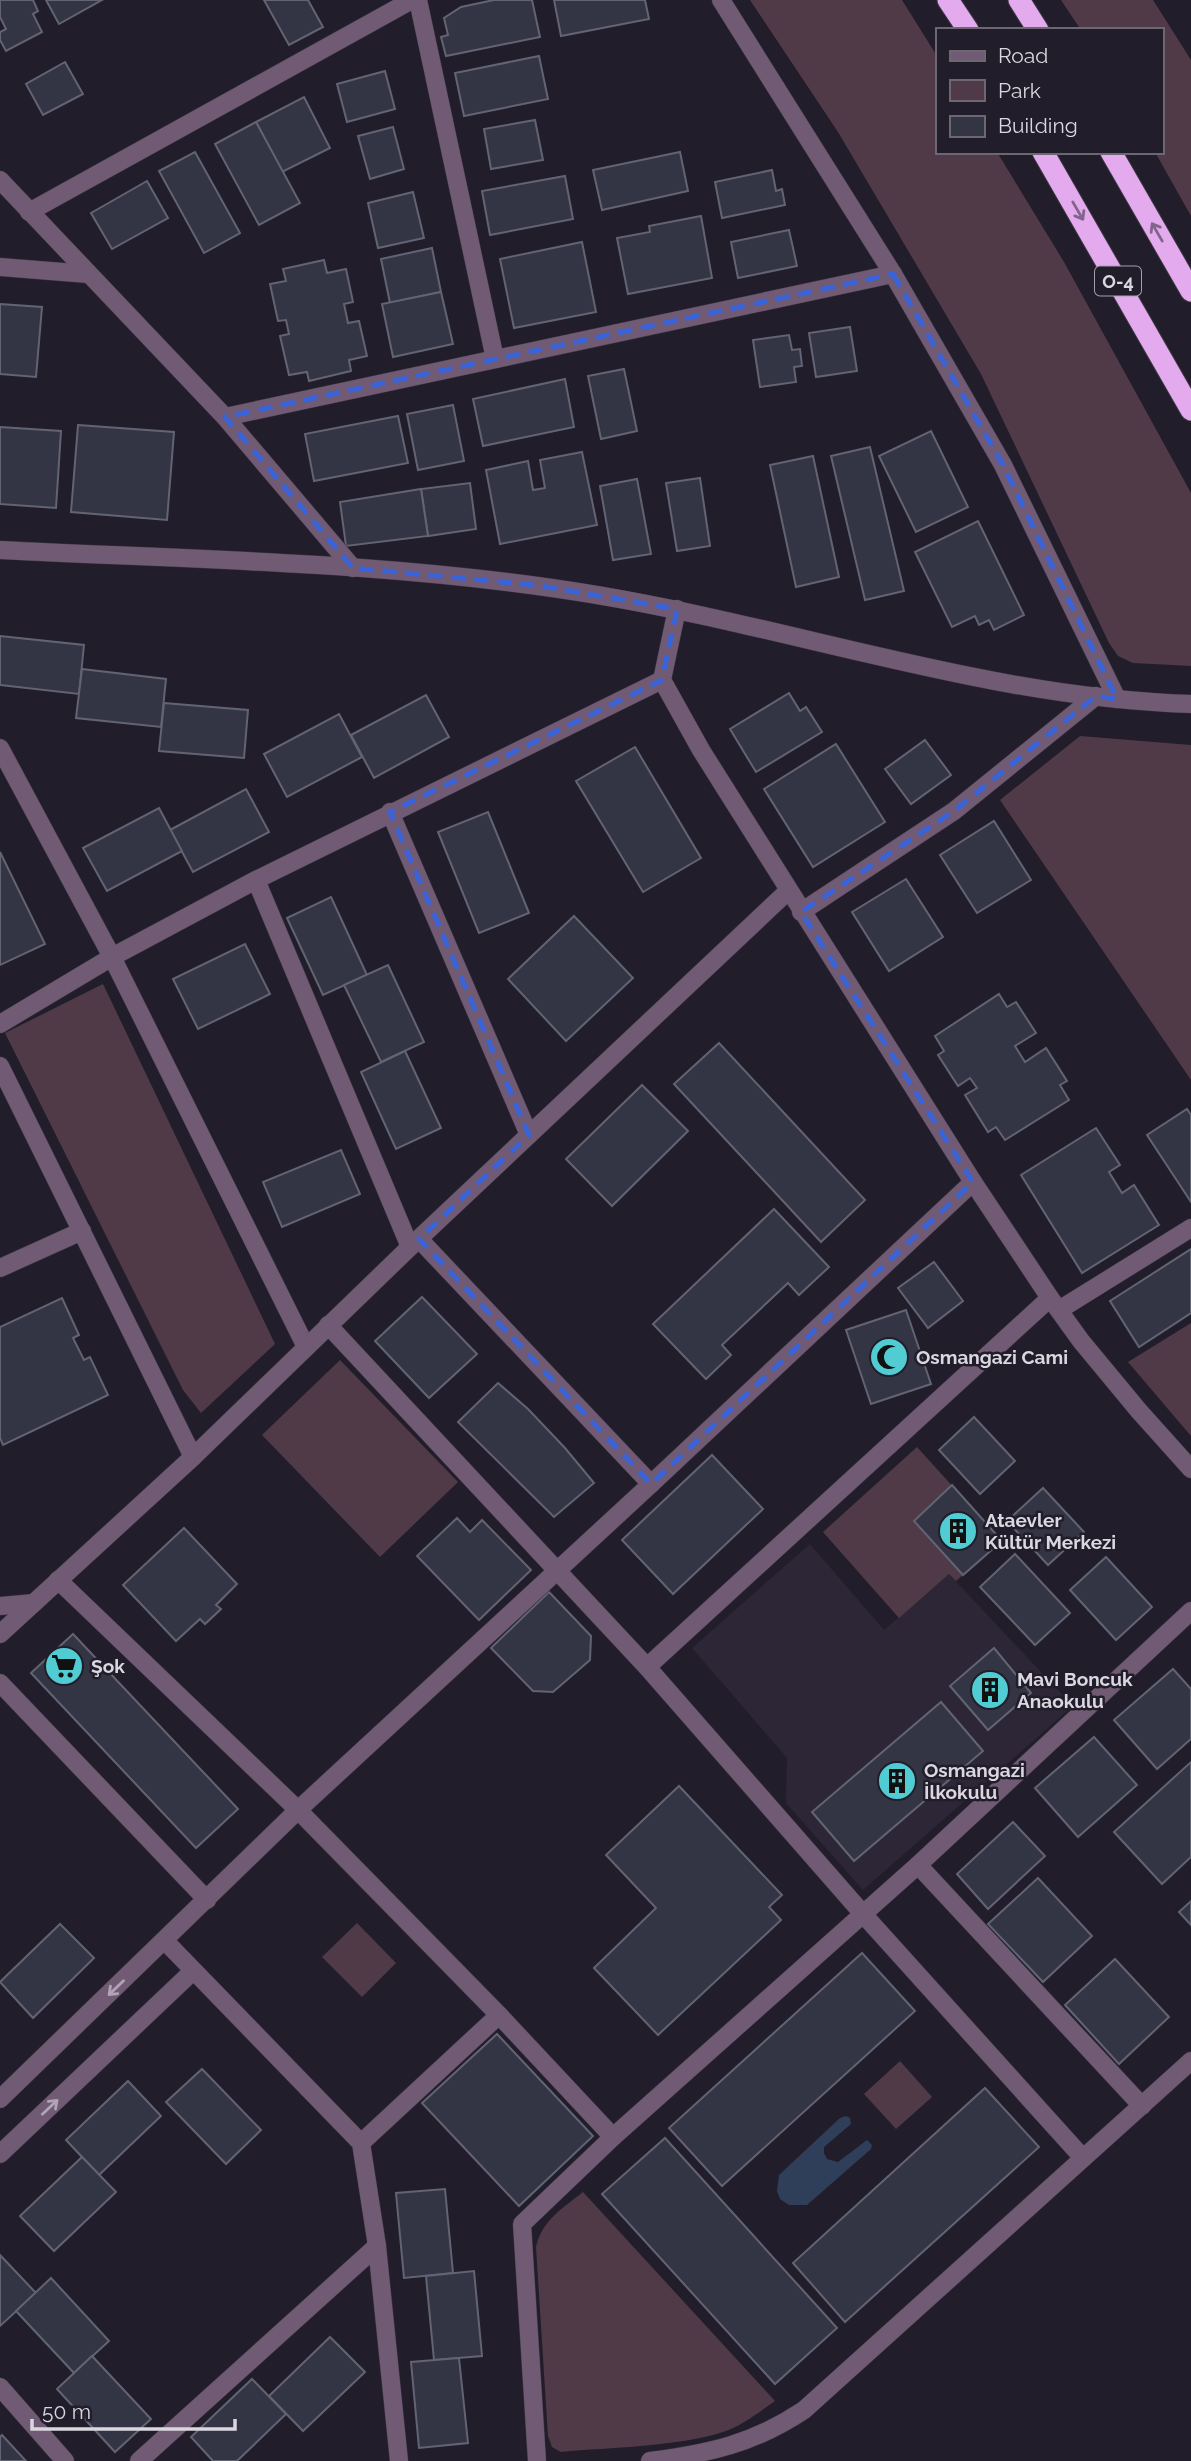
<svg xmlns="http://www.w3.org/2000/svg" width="1191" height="2461" font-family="Raleway,sans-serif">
<rect width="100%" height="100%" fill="#221d2a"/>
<path fill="#2d2637" d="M810,1544l74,86 65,-56 124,132 -210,184 -77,-87 1,-45 -95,-110z"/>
<g fill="#503a48">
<path d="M750,0h152l35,56v96h60l67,110 127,231v173l-58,-3 -15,-7 -9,-13 -128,-269 -143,-242z"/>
<path d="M1061,0h92l38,60v156l-36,-64h6v-122h-80z"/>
<path d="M1080,736l111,9v335l-191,-280z"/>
<path d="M103,984l172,360 -74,69 -18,-23 -178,-357z"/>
<path d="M1191,1323v113l-63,-74z"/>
<path d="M340,1360l118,122 -78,75 -118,-122z"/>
<path d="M917,1447l85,94 -46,40 -7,-7 -50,44 -76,-86z"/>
<path d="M357,1923l39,40 -34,34 -40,-40z"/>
<path d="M900,2061l32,36 -36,32 -32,-35z"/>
<path d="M583,2192l192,209c-16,11 -33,25 -52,31 -47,15 -112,15 -162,20l-9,-5 -4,-11 -12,-189c6,-27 27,-39 47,-55z"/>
</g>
<path fill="#303f59" d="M846,2116l4,2 1,6 -27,23v6l3,6 11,3 29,-22 5,5 -1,4 -64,56h-18l-9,-6 -3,-8 2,-16 61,-57z"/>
<g fill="#343544" stroke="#626373" stroke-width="2">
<path d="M0,0h33l5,11 -5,3 9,18 -36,19 -6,-11v-8l6,-3 -6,-12z"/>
<path d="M46,0h56l-43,24z"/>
<path d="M264,0h44l15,27 -34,18z"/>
<path d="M494,0h38l8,37 -94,19 -5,-19 7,-2 -4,-17 17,-11z"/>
<path d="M554,0h91l4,19 -88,17z"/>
<path d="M539,56l9,43 -84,17 -9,-43z"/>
<path d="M65,62l18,32 -40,21 -17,-31z"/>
<path d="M385,71l10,38 -48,13 -10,-38z"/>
<path d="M304,97l26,51 -48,24 -26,-50z"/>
<path d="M535,120l8,40 -52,9 -7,-40z"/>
<path d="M256,122l44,81 -41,22 -44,-81z"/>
<path d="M393,127l11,42 -34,10 -12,-43z"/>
<path d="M195,152l45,81 -36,20 -45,-82z"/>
<path d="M680,152l8,39 -86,19 -9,-40z"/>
<path d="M772,170l4,21 6,-2 3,16 -63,13 -7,-36z"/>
<path d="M565,176l8,43 -83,16 -8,-44z"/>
<path d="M147,181l21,37 -56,31 -21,-36z"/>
<path d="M413,192l11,46 -46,10 -10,-45z"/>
<path d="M701,216l11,62 -84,16 -11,-56 33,-6 -1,-6z"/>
<path d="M789,230l8,36 -59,12 -7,-36z"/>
<path d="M582,242l14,70 -82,16 -14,-69z"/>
<path d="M432,248l9,44 -51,11 -9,-44z"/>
<path d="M324,260l3,13 19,-4 7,33 -9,2 4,19 11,-2 8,35 -18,4 2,11 -42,10 -2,-9 -18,3 -9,-39 9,-2 -3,-14 -8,1 -8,-37 16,-3 -3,-12z"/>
<path d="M441,292l12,52 -60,13 -11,-53z"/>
<path d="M0,304l42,3 -6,70 -36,-3z"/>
<path d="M850,327l7,44 -41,6 -7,-44z"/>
<path d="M789,335l3,15 8,-1 2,17 -8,1 2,15 -36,5 -7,-47z"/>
<path d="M624,369l13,62 -36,8 -13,-63z"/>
<path d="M565,379l9,48 -91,19 -10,-47z"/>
<path d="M453,405l11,56 -46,9 -11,-56z"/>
<path d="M398,416l10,47 -94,18 -9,-47z"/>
<path d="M78,425l96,7 -7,88 -96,-8z"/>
<path d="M0,427l61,4 -5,77 -56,-4z"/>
<path d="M931,431l37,76 -52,25 -37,-76z"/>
<path d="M870,447l34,144 -39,9 -34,-144z"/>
<path d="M582,452l15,73 -97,19 -14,-74 42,-9 5,29 12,-2 -5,-28z"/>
<path d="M813,456l26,121 -43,10 -26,-122z"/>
<path d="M700,478l10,68 -33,5 -11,-68z"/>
<path d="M637,479l14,75 -38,6 -13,-74z"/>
<path d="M470,483l6,46 -48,7 -7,-47z"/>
<path d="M421,489l7,47 -82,10 -6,-44z"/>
<path d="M978,521l46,94 -30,15 -5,-10 -10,5 -4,-9 -23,11 -37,-75z"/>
<path d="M0,636l84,9 -5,49 -79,-9z"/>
<path d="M82,669l84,10 -5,48 -85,-9z"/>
<path d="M789,693l11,18 6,-4 16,25 -66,40 -26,-43z"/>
<path d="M426,695l23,42 -75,41 -23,-43z"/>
<path d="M164,703l84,7 -4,48 -85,-7z"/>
<path d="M339,714l23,43 -75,40 -23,-43z"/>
<path d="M925,740l26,35 -40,29 -26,-35z"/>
<path d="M836,744l49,78 -72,45 -49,-78z"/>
<path d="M635,747l66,111 -58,34 -67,-111z"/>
<path d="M246,789l23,43 -76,40 -23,-42z"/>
<path d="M159,808l23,43 -75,40 -24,-43z"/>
<path d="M488,812l41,101 -50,20 -41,-101z"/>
<path d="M994,821l37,59 -54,33 -37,-58z"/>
<path d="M0,852l45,92 -45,21z"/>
<path d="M906,879l37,58 -54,34 -37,-59z"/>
<path d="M331,897l36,78 -44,20 -36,-77z"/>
<path d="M574,916l59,62 -67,63 -58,-62z"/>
<path d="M245,944l25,50 -72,35 -25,-50z"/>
<path d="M388,965l36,77 -43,20 -37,-77z"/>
<path d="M999,994l8,13 9,-5 20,31 -21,13 10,16 21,-14 21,33 -7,4 9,15 -64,40 -9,-13 -8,5 -23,-37 12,-7 -7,-10 -12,8 -20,-31 6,-4 -9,-15z"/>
<path d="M719,1043l146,157 -44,42 -147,-158z"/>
<path d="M405,1051l36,77 -45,21 -35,-77z"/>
<path d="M642,1085l46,46 -76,75 -46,-47z"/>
<path d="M1187,1109l4,6v87l-44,-67z"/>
<path d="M1096,1128l24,37 -11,7 13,21 12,-8 25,40 -77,48 -61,-98z"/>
<path d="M341,1150l19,44 -78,33 -19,-45z"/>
<path d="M774,1209l55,58 -30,28 -11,-12 -66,62 9,10 -25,24 -53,-55z"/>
<path d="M1191,1249v64l-52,34 -29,-46z"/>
<path d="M934,1262l29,39 -35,27 -30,-40z"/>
<path d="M422,1297l55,57 -48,44 -54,-57z"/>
<path d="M62,1298l17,37 -6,3 11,22 6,-3 18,38 -105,50 -3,-7v-111z"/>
<path d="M906,1310l25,74 -60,20 -25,-74z"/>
<path d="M498,1383l30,26 37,39 29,35 -40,34 -96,-95z"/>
<path d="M974,1417l41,44 -35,33 -41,-44z"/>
<path d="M712,1455l51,54 -90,85 -51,-54z"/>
<path d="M952,1485l50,56 -39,34 -49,-54z"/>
<path d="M1043,1488l41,44 -36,33 -41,-44z"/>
<path d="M457,1518l13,14 12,-12 49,50 -52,50 -62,-64z"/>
<path d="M184,1528l53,56 -21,21 5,4 -16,15 -5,-5 -24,22 -53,-56z"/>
<path d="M1015,1554l55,59 -35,32 -55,-58z"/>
<path d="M1106,1557l46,50 -36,33 -46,-50z"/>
<path d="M549,1592l42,44 -1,24 -37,32 -20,-1 -42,-43z"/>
<path d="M73,1634l165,175 -42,39 -165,-175z"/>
<path d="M994,1648l37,45 -43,37 -38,-44z"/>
<path d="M1173,1669l18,20v50l-34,30 -43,-49z"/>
<path d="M941,1702l42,49 -129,110 -42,-49z"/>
<path d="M1094,1737l43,48 -59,52 -43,-49z"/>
<path d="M1191,1762v95l-29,27 -48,-52z"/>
<path d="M679,1786l103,109 -13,12 12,13 -123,115 -64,-67 62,-60 -50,-53z"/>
<path d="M1013,1822l32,34 -57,53 -31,-35z"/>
<path d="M1038,1878l54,58 -49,46 -55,-58z"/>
<path d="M1191,1901v24l-12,-13z"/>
<path d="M60,1924l34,34 -61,60 -33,-36z"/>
<path d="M862,1953l53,58 -193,175 -53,-58z"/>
<path d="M1115,1959l54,58 -50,47 -54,-59z"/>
<path d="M497,2034l96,102 -74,70 -97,-103z"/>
<path d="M202,2069l59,61 -35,34 -60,-62z"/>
<path d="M128,2081l33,35 -62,59 -33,-35z"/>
<path d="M985,2088l54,59 -194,175 -52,-59z"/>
<path d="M665,2138l172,190 -62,56 -173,-190z"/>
<path d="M82,2157l34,35 -62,59 -34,-35z"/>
<path d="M445,2189l8,84 -49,5 -8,-85z"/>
<path d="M0,2255l36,38 -36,33z"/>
<path d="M474,2271l8,85 -48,4 -8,-84z"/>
<path d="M51,2278l58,63 -35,32 -58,-62z"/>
<path d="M330,2337l35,35 -62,59 -34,-35z"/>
<path d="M92,2356l59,63 -36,33 -58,-63z"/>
<path d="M459,2358l9,85 -49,5 -8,-86z"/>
<path d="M252,2379l34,35 -49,47h-24l-22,-24z"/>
<path d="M2,2435l24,26h-26v-24z"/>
</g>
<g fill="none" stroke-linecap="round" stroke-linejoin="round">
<defs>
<g id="minor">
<path d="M418,0l77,359"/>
<path d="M721,0l172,274 110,191 114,234"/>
<path d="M0,180l225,237 128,151"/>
<path d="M29,212l383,-212"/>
<path d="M0,267l88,7"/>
<path d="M225,417l668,-143"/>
<path d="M677,609l-15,71 39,70 272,432 77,116 31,43 58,70 52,58"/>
<path d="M0,748l112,209 194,390"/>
<path d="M390,812l139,323"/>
<path d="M256,880l154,367"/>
<path d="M801,912l153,-101 142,-115"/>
<path d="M0,1024l112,-67 144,-77 406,-200"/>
<path d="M0,1066l193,391"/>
<path d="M419,1239l232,245"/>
<path d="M0,1268l82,-37"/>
<path d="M1059,1310l132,-82"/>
<path d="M328,1325l319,342 216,247 220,244"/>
<path d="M58,1580l240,230 201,205 114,122"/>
<path d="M0,1606l34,-3"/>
<path d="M0,1634l193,-177 217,-210 378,-356"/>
<path d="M647,1667l403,-369"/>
<path d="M0,1683l207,217"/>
<path d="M918,1865l224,241"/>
<path d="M165,1941l196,202 16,103 22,215"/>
<path d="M0,2099l298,-289 353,-326 322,-302"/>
<path d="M361,2143l138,-128"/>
<path d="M0,2154l193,-183"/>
<path d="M0,2387l65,74"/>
<path d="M139,2461l238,-215"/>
<path d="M537,2461l-15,-237 91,-87 305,-272 273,-254"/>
<path d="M650,2461c60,-8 103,-17 154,-51l387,-349"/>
</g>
<path id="tertiary" d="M0,550c198,10 401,12 597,45 198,33 392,103 594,109"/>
<g id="motorway">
<path d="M948,0l20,30"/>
<path d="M1019,0l19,30"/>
<path d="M1043,152l148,258"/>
<path d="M1111,152l80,139"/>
</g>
</defs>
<use href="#minor" stroke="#3c3743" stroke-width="19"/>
<use href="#tertiary" stroke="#3c3743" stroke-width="19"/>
<use href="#motorway" stroke="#3c3743" stroke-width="23"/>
<use href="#minor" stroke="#705a74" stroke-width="18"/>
<use href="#tertiary" stroke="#705a74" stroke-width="18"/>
<use href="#motorway" stroke="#e3abed" stroke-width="21"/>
</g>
<defs><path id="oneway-shaft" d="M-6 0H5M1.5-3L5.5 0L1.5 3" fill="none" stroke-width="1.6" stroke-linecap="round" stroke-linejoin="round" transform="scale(1.75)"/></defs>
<g stroke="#82648c">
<use href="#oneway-shaft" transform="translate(1078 211) rotate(60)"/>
<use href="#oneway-shaft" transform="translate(1157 232) rotate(-120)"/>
</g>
<g stroke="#b0a5b5">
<use href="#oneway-shaft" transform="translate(116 1988) rotate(136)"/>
<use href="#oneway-shaft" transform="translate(50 2107) rotate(-43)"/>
</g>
<path fill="none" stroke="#3963d9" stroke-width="5" stroke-dasharray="14 9" stroke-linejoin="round" d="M893,274l110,191 114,234 -21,-3 -142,115 -153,101 172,270 -322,302 -232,-245 110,-104 -139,-323 272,-132 15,-71 -142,-24 -182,-17 -128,-151z"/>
<defs>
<symbol id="mosque-disc" viewBox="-11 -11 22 22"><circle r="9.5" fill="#51ccd3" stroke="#221d2a"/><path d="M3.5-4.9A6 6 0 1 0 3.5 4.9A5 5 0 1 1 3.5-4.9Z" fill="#111"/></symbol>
<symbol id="building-disc" viewBox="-11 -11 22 22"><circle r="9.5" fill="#51ccd3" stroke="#221d2a"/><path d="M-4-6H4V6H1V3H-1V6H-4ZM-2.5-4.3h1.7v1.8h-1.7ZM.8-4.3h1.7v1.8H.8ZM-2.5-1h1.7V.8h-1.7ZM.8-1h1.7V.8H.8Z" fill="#111"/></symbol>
<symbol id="supermarket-disc" viewBox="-11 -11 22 22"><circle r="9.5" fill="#51ccd3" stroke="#221d2a"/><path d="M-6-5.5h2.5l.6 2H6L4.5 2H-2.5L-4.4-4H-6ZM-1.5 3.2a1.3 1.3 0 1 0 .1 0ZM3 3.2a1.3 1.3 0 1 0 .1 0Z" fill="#111"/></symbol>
</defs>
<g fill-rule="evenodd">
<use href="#mosque-disc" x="867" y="1335" width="44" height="44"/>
<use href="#building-disc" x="936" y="1509" width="44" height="44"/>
<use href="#supermarket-disc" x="42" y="1644" width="44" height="44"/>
<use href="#building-disc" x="968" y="1668" width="44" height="44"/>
<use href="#building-disc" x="875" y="1759" width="44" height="44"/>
</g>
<g text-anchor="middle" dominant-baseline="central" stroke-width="5" stroke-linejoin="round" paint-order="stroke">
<rect fill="#221d2a" stroke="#a39fa9" stroke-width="2" x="1095" y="266.5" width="46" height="29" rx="5"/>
<g font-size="18" font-weight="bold" fill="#dad7e0">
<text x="1118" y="281">O-4</text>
</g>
<g font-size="19" font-weight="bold" fill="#dad7e0" stroke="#221d2a" text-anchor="start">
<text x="916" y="1357">Osmangazi Cami</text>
<text x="985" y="1520">Ataevler<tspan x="985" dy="22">Kültür Merkezi</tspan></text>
<text x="91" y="1666">Şok</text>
<text x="1017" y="1679">Mavi Boncuk<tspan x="1017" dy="22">Anaokulu</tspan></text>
<text x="924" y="1770">Osmangazi<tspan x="924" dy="22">İlkokulu</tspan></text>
</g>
</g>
<rect x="936" y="28" width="228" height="126" fill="#221d2a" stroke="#6c6773" stroke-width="2"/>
<rect x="950" y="51" width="35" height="10" fill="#705a74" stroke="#6c6773" stroke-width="2"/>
<text x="998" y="63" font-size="21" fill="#dad7e0">Road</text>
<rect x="950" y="80" width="35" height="21" fill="#503a48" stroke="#6c6773" stroke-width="2"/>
<text x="998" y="98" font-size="21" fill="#dad7e0">Park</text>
<rect x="950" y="116" width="35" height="21" fill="#343544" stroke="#6c6773" stroke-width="2"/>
<text x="998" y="133" font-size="21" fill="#dad7e0">Building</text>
<path d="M32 2419v10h203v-10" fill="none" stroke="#dad7e0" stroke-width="3.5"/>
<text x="42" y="2419" font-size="21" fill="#dad7e0" stroke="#221d2a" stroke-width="5" paint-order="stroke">50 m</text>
</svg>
